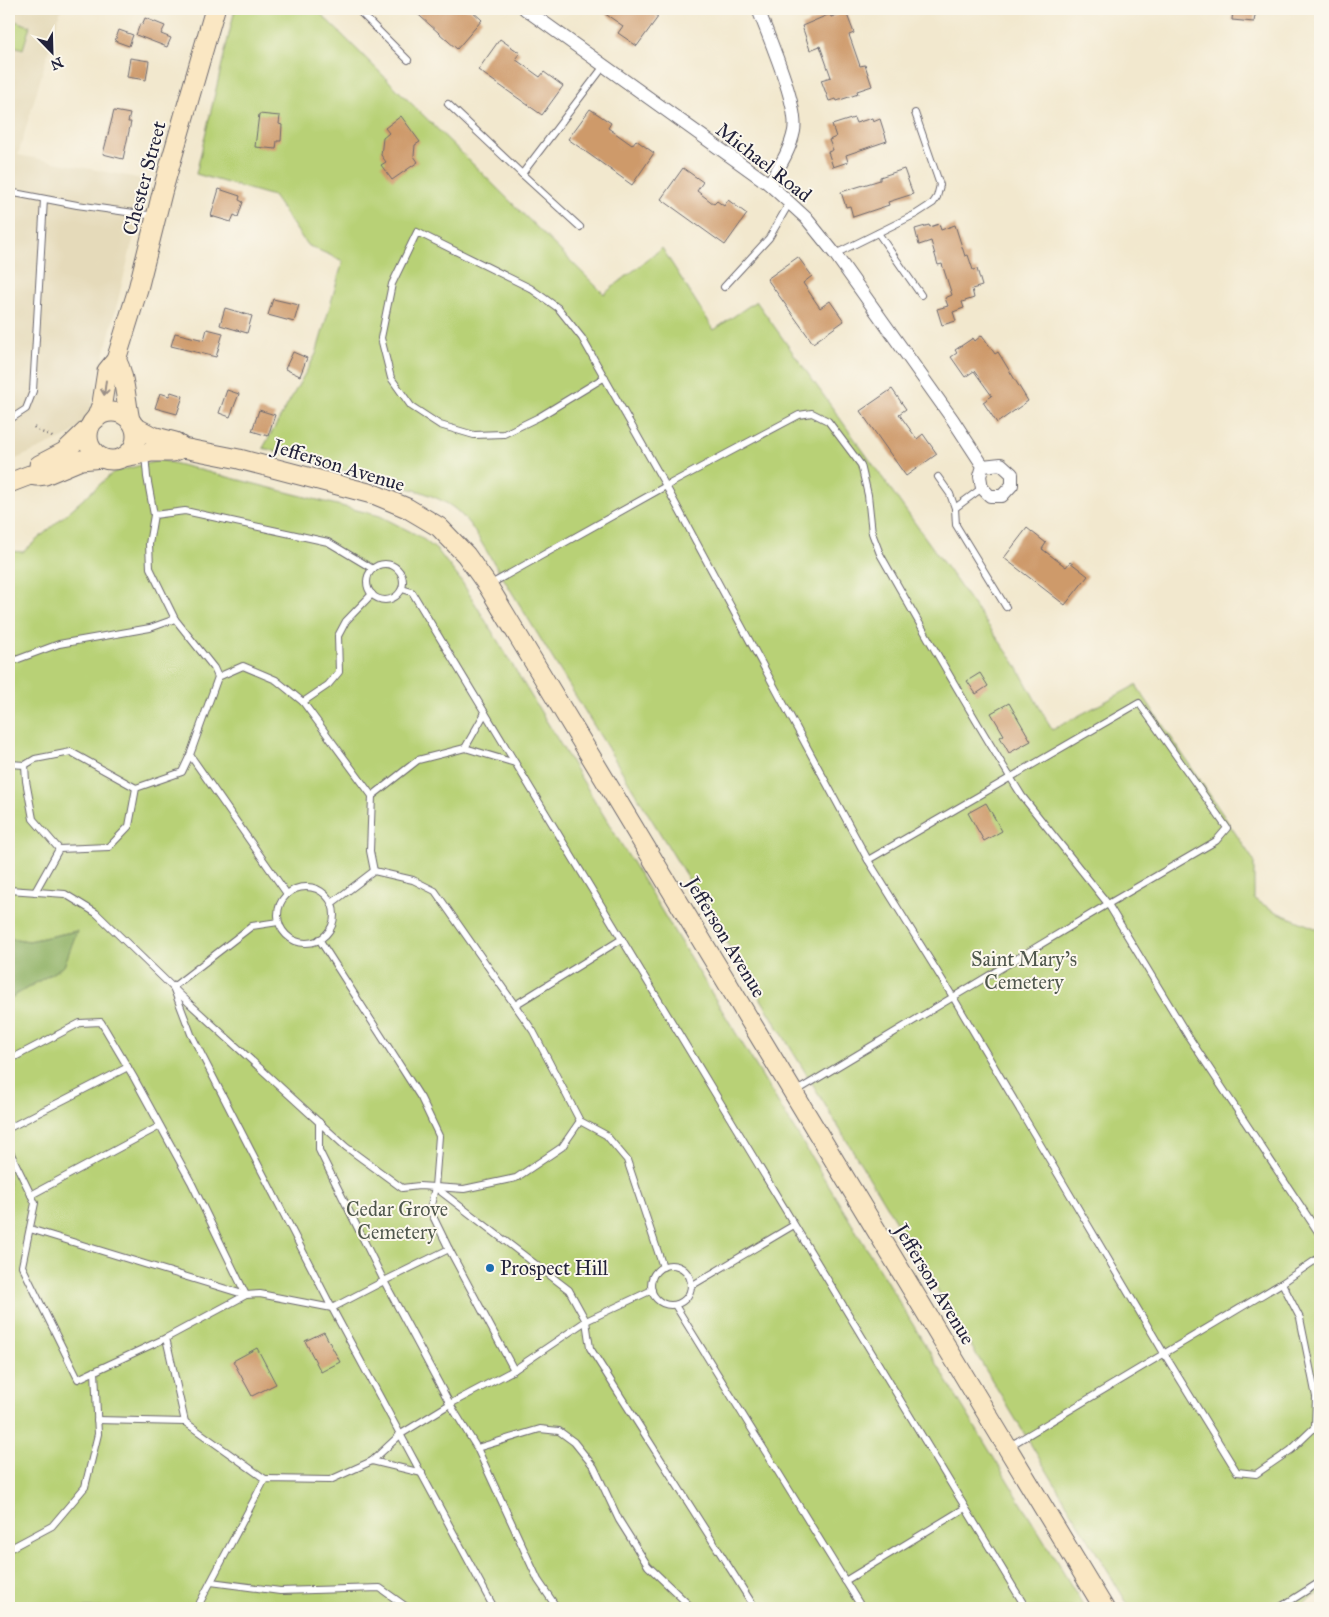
<svg xmlns="http://www.w3.org/2000/svg" width="1329" height="1617" font-family="'IM FELL Great Primer',serif">
<rect width="100%" height="100%" fill="#fbf7ec"/>
<filter id="ink" filterUnits="userSpaceOnUse"><feTurbulence type="fractalNoise" baseFrequency=".02" numOctaves="2"/><feDisplacementMap in="SourceGraphic" scale="10" xChannelSelector="R" yChannelSelector="G"/><feConvolveMatrix kernelMatrix="1 2 1 2 8 2 1 2 1" color-interpolation-filters="sRGB"/></filter>
<filter id="wash" filterUnits="userSpaceOnUse"><feTurbulence type="fractalNoise" baseFrequency=".0096" numOctaves="4" result="noise"/><feDisplacementMap in="SourceGraphic" scale="20" xChannelSelector="R" yChannelSelector="G"/><feGaussianBlur stdDeviation="1.12" result="paint"/><feColorMatrix in="noise" values="0 0 0 0 0 0 0 0 0 0 0 0 0 0 0 0 0 1.4 0 .05"/><feComposite in="paint" operator="in"/></filter>
<g filter="url(#wash)">
<rect width="100%" height="100%" fill="#f2e8ce"/>
<path fill="#e5daba" d="M9,9h52l-43,146 130,25 -58,232 -5,10 -17,14 -59,26z"/>
<g fill="#b8d176" stroke="#6d7a58">
<path d="M235,9h81l288,285 58,-46 52,82 42,-29 259,362 37,67 84,-45 118,176v38l22,13 44,18v663l-24,15h-166l-443,-731 -214,-348c-16,-22 -26,-27 -51,-37l-159,-44 53,-94 27,-93 -36,-16 -34,-49 -77,-22z"/>
<path d="M9,19l21,7 -7,23 -14,-5z"/>
<path d="M161,460l219,56 39,20 19,15 24,31 623,1026h-1076v-609l55,-33 12,-35 -47,10 -20,-3v-387l14,1 91,-80z"/>
</g>
<path fill="#92b367" stroke="#5a6a51" d="M77,931l-13,35 -55,33v-61l20,3z"/>
<g id="blocks">
<g fill="#ce9a6a">
<path d="M412,9h58l12,11 -25,29z"/>
<path d="M598,9h49l11,8 -21,29 -19,-13 5,-7z"/>
<path d="M1233,9h23l-2,13 -22,-2z"/>
<path d="M846,12l8,21 -5,2 3,8 8,23 5,-1 7,21 -15,5 1,3 -21,7 -1,-2 -7,2 -8,-21 10,-3 -11,-31 -10,4 -8,-24 28,-12 1,3z"/>
<path d="M145,18l20,8 -4,8 10,4 -4,9 -31,-12 4,-11 2,1z"/>
<path d="M119,30l14,5 -4,11 -14,-5z"/>
<path d="M500,39l20,14 -5,6 25,18 4,-5 19,14 -21,29 -64,-45z"/>
<path d="M130,58l19,3 -3,19 -19,-3z"/>
<path d="M590,109l21,14 -3,5 24,17 4,-5 18,13 -22,32 -64,-46z"/>
<path d="M114,111l16,3 -2,8h3l-8,37 -20,-5z"/>
<path d="M259,114l21,2 -1,8 3,1 -1,16h-4l-1,8 -21,-2z"/>
<path d="M401,116l19,26 -5,3 -1,11 4,6 -26,18 -11,-15 5,-3 -5,-7 2,-17 6,-5 -4,-5z"/>
<path d="M854,118l2,5 16,-5 1,4 7,-3 7,22 -41,14 2,7 -15,5 -5,-15 5,-2 -4,-10 7,-3 -4,-12z"/>
<path d="M683,168l20,14 -6,9 17,13 3,-3 7,5 4,-6 19,14 -22,31 -64,-46z"/>
<path d="M904,169l9,25 -25,8 1,3 -36,12 -3,-11 -4,1 -5,-15 39,-12v-3z"/>
<path d="M219,189l21,7 -1,4 4,2 -5,15 -4,-2 -3,7 -20,-6z"/>
<path d="M939,224l2,6 14,-5 10,31 3,-1 5,15 4,-1 5,17 -10,3 2,9 -12,4 2,6 -11,4 3,9 -14,4 -5,-16 11,-3 -3,-8 7,-3 -10,-31 -4,1 -7,-24 -12,4 -4,-16 14,-4 1,2z"/>
<path d="M798,257l14,19 -9,7 17,25 10,-7 14,20 -31,22 -46,-64z"/>
<path d="M273,299l26,6 -5,17 -26,-7z"/>
<path d="M225,308l27,8 -5,17 -27,-8z"/>
<path d="M207,329l16,4 -7,24 -45,-11 4,-13 29,7z"/>
<path d="M982,335l13,19 3,-2 30,49 -31,22 -14,-21 9,-6 -18,-25 -9,6 -14,-20 6,-4 -2,-3 18,-12 2,3z"/>
<path d="M293,352l14,6 -7,18 -15,-7z"/>
<path d="M892,389l14,20 -7,5 18,25 6,-5 14,20 -31,22 -46,-65z"/>
<path d="M227,390l12,4 -9,23 -11,-4z"/>
<path d="M171,392l12,4 -6,18 -22,-6 5,-15 9,3z"/>
<path d="M259,410l16,5 -7,21 -16,-5z"/>
<path d="M1027,528l19,15 -4,6 24,18 4,-5 18,14 -23,29 -61,-47z"/>
<path d="M980,673l8,13 -12,8 -9,-13z"/>
<path d="M1009,703l22,38 -22,12 -9,-16 4,-2 -13,-22z"/>
<path d="M986,803l16,28 -18,10 -16,-28z"/>
<path d="M324,1332l16,30 -19,10 -16,-31z"/>
<path d="M257,1348l19,36 -24,12 -19,-35z"/>
</g>
</g>
</g>
<g filter="url(#ink)">
<use href="#blocks" fill-opacity="0" stroke="#6b676e" stroke-width="1"/>
<g fill="none" stroke-linecap="round" stroke-linejoin="round">
<defs>
<g id="lane">
<path d="M357,9l51,51"/>
<path d="M448,104l74,70"/>
<path d="M9,192l68,13 78,11"/>
<path d="M580,227l-58,-53 82,-108"/>
<path d="M878,233l43,62"/>
<path d="M835,254l81,-40 17,-11 4,-6 3,-12 -25,-72"/>
<path d="M724,287l45,-49 21,-36"/>
<path d="M605,377l-66,40 -35,17 -30,1 -34,-10 -29,-19 -20,-28 -10,-40 11,-54 25,-52 113,56 28,20 24,30 84,148 133,-71 13,-2 16,8 33,44 7,30 4,38 8,21c46,81 92,163 142,242l86,108 80,132 132,199"/>
<path d="M9,420l17,-11 7,-18 11,-192"/>
<path d="M145,454l2,23 7,38 -5,29 1,24 25,51"/>
<path d="M938,477l12,17 5,14"/>
<path d="M982,488l-27,20 1,17 50,82"/>
<path d="M154,515l31,-4 143,31 45,27"/>
<circle cx="385" cy="582" r="18"/>
<path d="M489,585l177,-99 202,374 85,137 212,358 72,117 19,2 35,-24 24,-23 1,-30 -16,-79 -18,-35"/>
<path d="M402,589l10,3 614,1016"/>
<path d="M9,661h4l46,-17 91,-16 25,-9 39,49 4,9 -28,78 97,139"/>
<path d="M218,677l25,-11 33,14 27,22 25,-17 11,-13 -1,-36 8,-15 26,-27"/>
<path d="M303,702l69,94 -2,55 4,20"/>
<path d="M465,748l20,-35"/>
<path d="M9,764l16,1"/>
<path d="M136,788l-65,-36 -36,7 -10,6 1,16 7,38 26,30 50,-2 20,-21 7,-38 46,-16 8,-17"/>
<path d="M372,796l46,-36 47,-12 50,15"/>
<circle cx="306" cy="915" r="28"/>
<path d="M9,890l56,4 31,19 94,91 156,143 56,41 17,-2 16,1 134,103 17,31 4,27 165,260"/>
<path d="M35,892l24,-43"/>
<path d="M332,903l42,-32 39,9 22,11 98,140 47,90 26,14 21,25 36,107"/>
<path d="M319,939l102,159 18,38 -4,51 -5,23 19,39"/>
<path d="M515,1005l107,-66"/>
<path d="M9,1060l71,-37 21,-1 32,54 58,106 55,113"/>
<path d="M795,1092l313,-188 108,-63 11,-13 -88,-125 -271,157"/>
<path d="M319,1122v28l65,131 66,123 -49,30 -29,27 50,12"/>
<path d="M9,1128l119,-61"/>
<path d="M9,1150l26,53 -13,63 56,113 88,-41 80,-43 14,-1 72,14 -141,-274 -18,-47 79,-61 26,-4"/>
<path d="M435,1187l29,2 52,-11 46,-31 18,-26"/>
<path d="M31,1195l129,-69"/>
<path d="M30,1229l216,66"/>
<circle cx="671" cy="1285" r="20"/>
<path d="M691,1286l103,-61"/>
<path d="M675,1305l187,303"/>
<path d="M166,1338l19,84"/>
<path d="M514,1370l72,-49 66,-31"/>
<path d="M97,1420l88,2 80,57"/>
<path d="M1008,1447l274,-164 38,-26"/>
<path d="M477,1448l63,-19 19,2 15,11 20,25 25,53 29,46 44,42"/>
<path d="M9,1549l43,-23 33,-39 13,-53 -3,-63"/>
<path d="M845,1581l120,-73"/>
<path d="M211,1582l69,9 100,-3 28,20"/>
<path d="M197,1608l68,-129 65,1 42,-19"/>
<path d="M494,1608l-162,-300 52,-27 65,-32 65,121 -64,34 27,44 61,132 19,28"/>
<path d="M1279,1608l41,-26"/>
</g>
<g id="street">
<path d="M525,9l244,175 37,34 29,36 118,166 30,46 -3,10 2,12 8,8h12l10,-11v-11l-11,-10 -18,2"/>
<path d="M758,9c10,26 41,98 36,122 -4,20 -15,36 -25,53"/>
</g>
<g id="secondary">
<path d="M116,360c9,13 10,43 14,60"/>
<circle cx="112" cy="436" r="24"/>
<path d="M96,419l6,-16 5,-32 9,-11 22,-71 25,-100 52,-180"/>
<path d="M135,427l17,9 23,6 8,6 56,11 137,36 31,13 32,19 27,28 22,31 616,1022"/>
<path d="M124,457l28,-5h21l9,-4"/>
<path d="M39,465l25,-13 25,-24"/>
<path d="M9,483l21,-8 7,1 8,-1 36,-15 21,-2"/>
</g>
</defs>
<use href="#lane" stroke="#6b676e" stroke-width="8"/>
<use href="#street" stroke="#6b676e" stroke-width="14"/>
<use href="#secondary" stroke="#6b676e" stroke-width="21"/>
<path stroke="#6b676e" stroke-width="2.5" stroke-dasharray="1 4" stroke-linecap="butt" d="M34,427c6,7 14,5 20,12"/>
<use href="#lane" stroke="#fff" stroke-width="6"/>
<use href="#street" stroke="#fff" stroke-width="12"/>
<use href="#secondary" stroke="#fae7c3" stroke-width="19"/>
</g>
<defs><path id="oneway-shaft" d="M-6 0H5M1.5-3L5.5 0L1.5 3" fill="none" stroke-width="1.6" stroke-linecap="round" stroke-linejoin="round" transform="scale(1.25)"/></defs>
<use stroke="#998e86" href="#oneway-shaft" transform="translate(105 388) rotate(97)"/>
</g>
<circle fill="#1f6fb2" stroke="#fbf7ec" stroke-width="2" cx="490" cy="1268" r="5"/>
<g text-anchor="middle" dominant-baseline="central" stroke-width="4" stroke-linejoin="round" paint-order="stroke">
<g font-size="20" fill="#22223b" stroke="#fbf7ec">
<text transform="translate(764 162) rotate(38)">Michael Road</text>
<text transform="translate(144 178) rotate(-75)">Chester Street</text>
<text transform="translate(339 465) rotate(17)">Jefferson Avenue</text>
<text transform="translate(726 937) rotate(59)">Jefferson Avenue</text>
<text transform="translate(935 1284) rotate(59)">Jefferson Avenue</text>
</g>
<g font-size="20" fill="#4f574d" stroke="#fbf7ec">
<text x="1024" y="959">Saint Mary's<tspan x="1024" dy="23">Cemetery</tspan></text>
<text x="397" y="1209">Cedar Grove<tspan x="397" dy="23">Cemetery</tspan></text>
</g>
<g font-size="20" fill="#22223b" stroke="#fbf7ec" text-anchor="start">
<text x="500" y="1268">Prospect Hill</text>
</g>
</g>
<rect width="1329" height="1617" fill="none" stroke="#fbf7ec" stroke-width="30"/>
<g transform="translate(52 52) rotate(157)" stroke="#fbf7ec" stroke-width="4" paint-order="stroke">
<path d="M0-4L9 19L0 12L-9 19Z" fill="#22223b"/>
<text y="-8" font-size="14" font-weight="bold" text-anchor="middle" fill="#22223b">N</text>
</g>
</svg>
